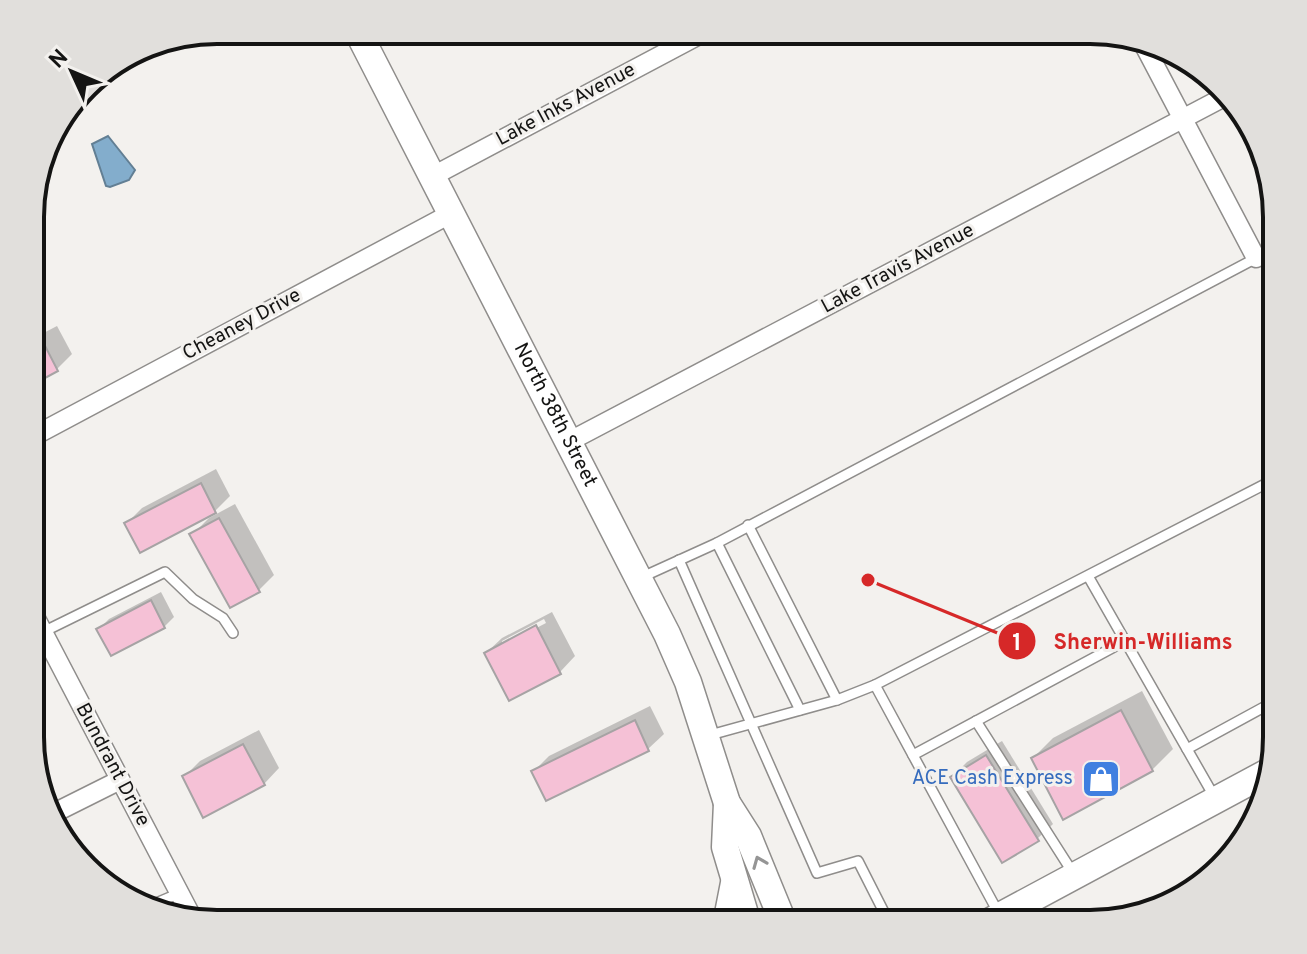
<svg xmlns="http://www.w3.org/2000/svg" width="1307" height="954" font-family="Overpass,sans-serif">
<rect width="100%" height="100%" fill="#f3f1ee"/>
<path fill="#83adcc" stroke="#627f94" stroke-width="2" d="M108,136l27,34 -6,10 -19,7 -4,-1 -14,-42z"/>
<g fill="#0003" fill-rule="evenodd">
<path d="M57,326l15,28 -16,16 -24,13v-44z"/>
<path d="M216,469l14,27 -16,16 -87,11 15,-15z"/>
<path d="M235,504l39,71 -15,15 -67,-55 17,-17z"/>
<path d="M161,592l13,25 -10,10 -65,2 10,-10z"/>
<path d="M552,612l23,44 -15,16 -74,-19 16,-15zM544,619l2,4 -44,23v-5z"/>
<path d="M1142,691l31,58 -21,21 -119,-12 20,-20z"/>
<path d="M650,706l14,28 -16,15 -101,49 -13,-27 15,-15z"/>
<path d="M259,730l20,38 -15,16 -80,-7 16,-16z"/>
<path d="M1002,741l51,83 -16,15 -85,-62 15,-15z"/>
<path d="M1209,874l-37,31 -29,7z"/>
<path d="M472,916l4,8h-19z"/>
</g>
<g fill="#f5c1d6" stroke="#a6a3a4" stroke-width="2">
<path d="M42,340l16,31 -26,14v-40z"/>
<path d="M201,483l15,30 -76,40 -16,-30z"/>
<path d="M219,518l41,74 -30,16 -41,-74z"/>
<path d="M151,600l14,28 -54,28 -15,-27z"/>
<path d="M536,625l25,49 -52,27 -25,-48z"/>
<path d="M1121,710l32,61 -90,49 -32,-62z"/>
<path d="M635,720l14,31 -103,50 -15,-30z"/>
<path d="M243,744l22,41 -62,33 -21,-42z"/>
<path d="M986,755l53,86 -37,22 -52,-86z"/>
</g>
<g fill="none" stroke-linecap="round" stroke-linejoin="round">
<defs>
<g id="lane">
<path d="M143,48l15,-8"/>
<path d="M748,525l89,175"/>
<path d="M717,543l83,167"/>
<path d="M679,560l138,313 41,-12 32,63"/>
<path d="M1088,576l127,222"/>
<path d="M640,578l77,-35 560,-296"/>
<path d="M43,632l122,-60 28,27 30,19 10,15"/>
<path d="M875,685l124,229"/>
<path d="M976,721l97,152"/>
<path d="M710,735l127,-35 38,-15 402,-207"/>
<path d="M1187,749l90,-49"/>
<path d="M913,755l212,-114"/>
<path d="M154,904l26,-11"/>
</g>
<g id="street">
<path d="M1145,47l111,211"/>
<path d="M433,176l266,-141"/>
<path d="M32,437l420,-224"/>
<path d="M570,441l656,-345"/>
<path d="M32,611l161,308"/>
<path d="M50,815l70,-35"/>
</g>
<g id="secondary">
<path id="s1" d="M361,38l306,596 21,48 39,121 21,33 36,88"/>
<path d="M727,803l-2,44 23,77"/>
<path d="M726,924l8,-41"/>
<path d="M985,924l283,-152"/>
</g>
</defs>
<use href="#lane" stroke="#8f8d8b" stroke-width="12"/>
<use href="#street" stroke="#8f8d8b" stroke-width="21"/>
<use href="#secondary" stroke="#8f8d8b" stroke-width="29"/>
<use href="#lane" stroke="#fff" stroke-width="9"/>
<use href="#street" stroke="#fff" stroke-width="18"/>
<use href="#secondary" stroke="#fff" stroke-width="26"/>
</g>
<defs><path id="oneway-chevron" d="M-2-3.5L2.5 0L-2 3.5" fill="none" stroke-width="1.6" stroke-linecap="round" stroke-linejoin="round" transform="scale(2)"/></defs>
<use stroke="#959595" href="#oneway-chevron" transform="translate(759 862) rotate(-112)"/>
<defs>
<symbol id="shop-square" viewBox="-11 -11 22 22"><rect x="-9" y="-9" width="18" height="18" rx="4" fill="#3f7fe0" stroke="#f3f1ee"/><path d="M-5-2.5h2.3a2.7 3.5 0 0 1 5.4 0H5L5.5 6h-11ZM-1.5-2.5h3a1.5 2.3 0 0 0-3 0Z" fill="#fff"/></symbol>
</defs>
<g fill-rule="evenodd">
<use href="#shop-square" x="1079" y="757" width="44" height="44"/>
</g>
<g text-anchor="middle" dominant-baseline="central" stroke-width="6" stroke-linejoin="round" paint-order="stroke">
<g font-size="20" fill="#141413" stroke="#f3f1ee">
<text transform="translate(566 105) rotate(-28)">Lake Inks Avenue</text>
<text transform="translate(898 269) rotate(-28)">Lake Travis Avenue</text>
<text transform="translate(242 325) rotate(-28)">Cheaney Drive</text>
<text stroke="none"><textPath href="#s1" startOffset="424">North 38th Street</textPath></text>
<text transform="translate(112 765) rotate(62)">Bundrant Drive</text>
</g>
<g font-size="20" fill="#366cbe" stroke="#f3f1ee" text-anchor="end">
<text x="1073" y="779">ACE Cash Express</text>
</g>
</g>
<path d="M0 0H1307V954H0ZM217 44H1090A173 173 0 0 1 1263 217V737A173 173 0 0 1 1090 910H217A173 173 0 0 1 44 737V217A173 173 0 0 1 217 44Z" fill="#e1dfdc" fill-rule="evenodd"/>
<path fill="none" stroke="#141413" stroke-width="4" d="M217 44H1090A173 173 0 0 1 1263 217V737A173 173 0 0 1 1090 910H217A173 173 0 0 1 44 737V217A173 173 0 0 1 217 44Z"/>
<path fill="none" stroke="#d62828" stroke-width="3" d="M868 580L1017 641"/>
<g fill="#d62828" stroke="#f3f1ee" stroke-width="3">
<circle cx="868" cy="580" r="8"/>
<circle cx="1017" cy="641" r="20"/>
</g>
<g font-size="24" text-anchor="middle" font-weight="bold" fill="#fff">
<text x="1017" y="650">1</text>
</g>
<g font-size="22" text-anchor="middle" font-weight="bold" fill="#d62828" stroke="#f3f1ee" stroke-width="6" stroke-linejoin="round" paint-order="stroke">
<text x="1143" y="649">Sherwin-Williams</text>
</g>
<g transform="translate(72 72) rotate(314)" stroke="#f3f1ee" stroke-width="6" paint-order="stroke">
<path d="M0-6L14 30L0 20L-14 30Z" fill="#141413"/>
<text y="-12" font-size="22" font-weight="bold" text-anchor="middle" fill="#141413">N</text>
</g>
</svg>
